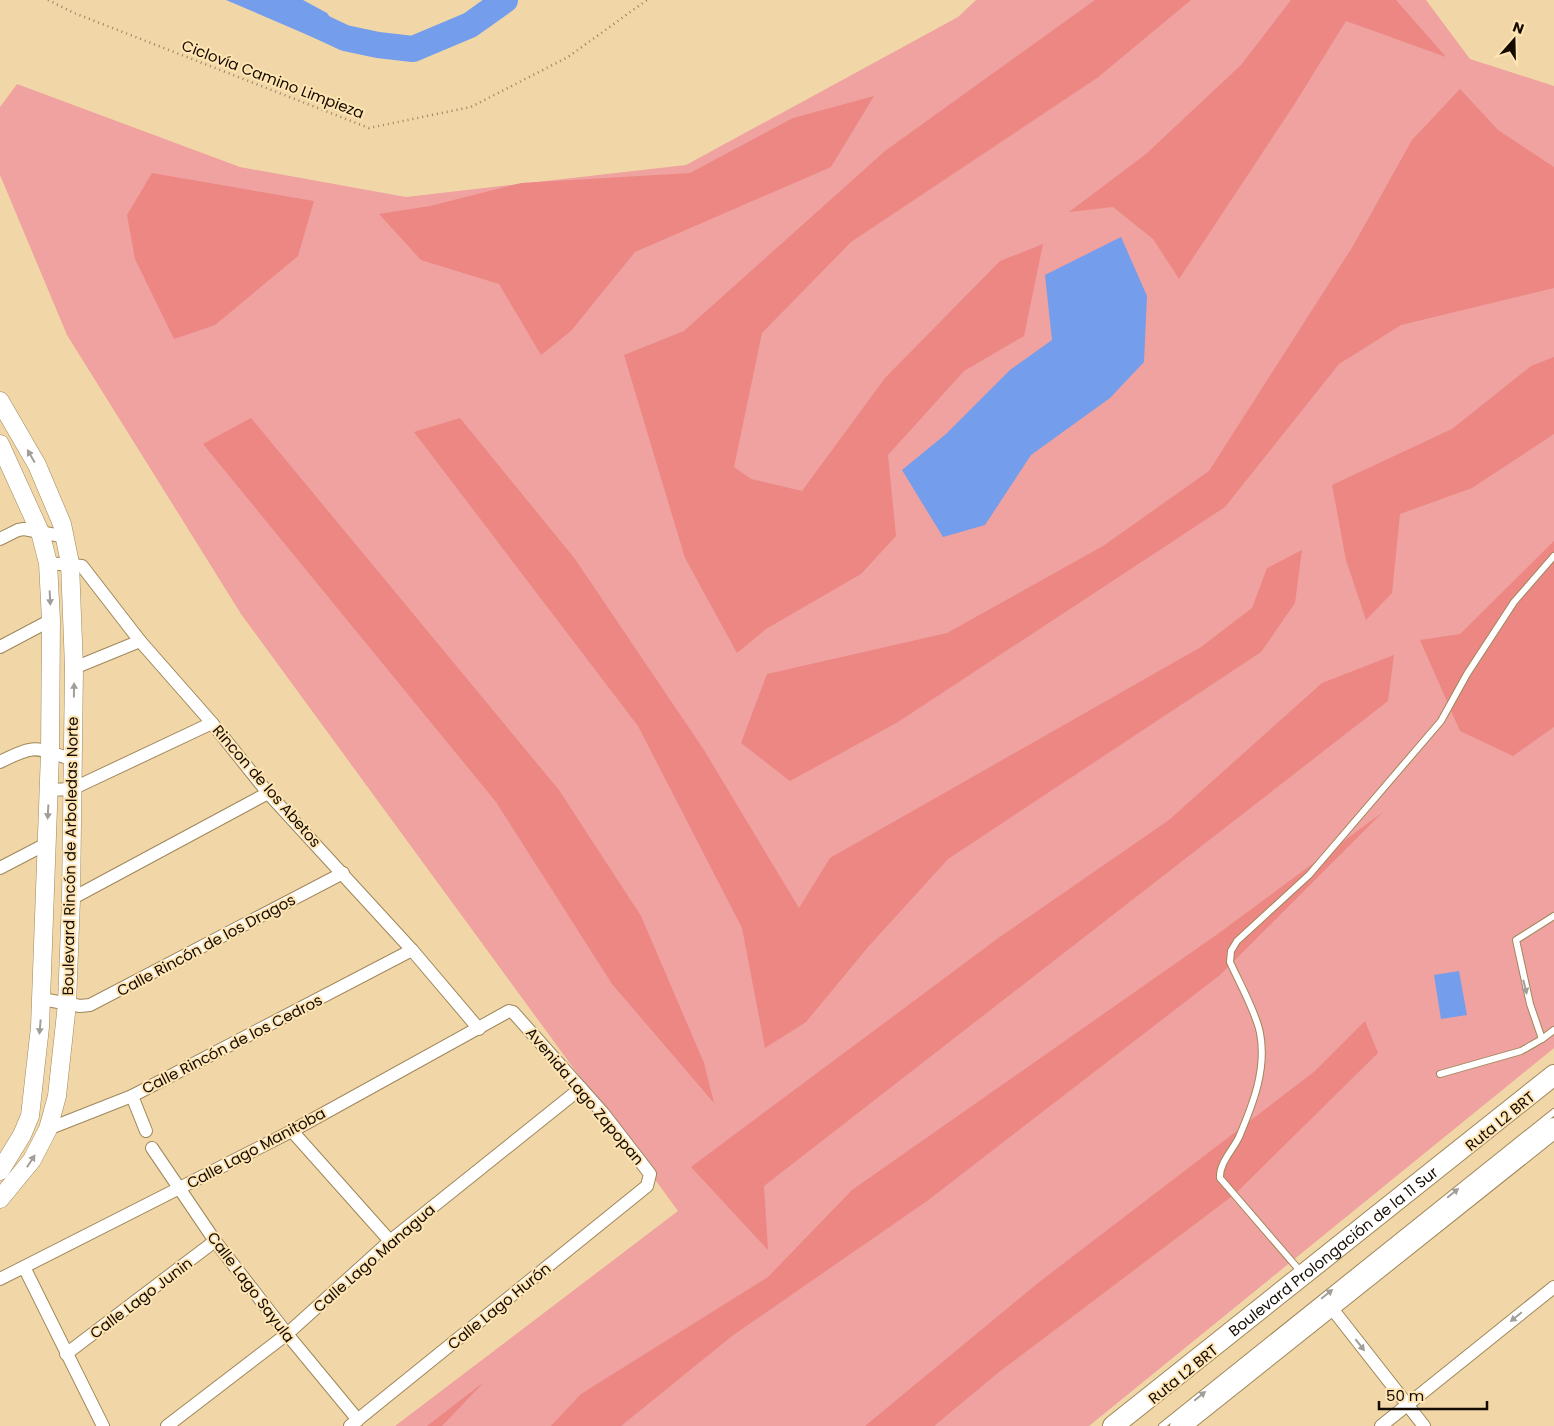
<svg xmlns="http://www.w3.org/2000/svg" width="1554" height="1426" font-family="Poppins,sans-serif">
<rect width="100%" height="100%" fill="#f1d7a8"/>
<path fill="#efa29f" d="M976,0h450l44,59 84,27v962l-465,378h-694l283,-215 -437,-597 -174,-279 -67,-160v-68l17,-23 223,83 166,30 280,-32 272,-148z"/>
<g fill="#ec8784">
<path d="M1095,0h96l-94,78 -246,164 -89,91 -28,134 17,12 51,12 83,-113 115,-117 43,-17 -19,92 -60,35 -76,84 8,81 -35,38 -95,55 -29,24 -52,-95 -61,-203 60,-24 201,-180z"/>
<path d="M1291,0h105l50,57 -100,-36 -52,84 -115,174 -26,-40 -40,-32 -44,5 77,-58 95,-89z"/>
<path d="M1460,89l38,41 56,37v121l-153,37 -62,39 -114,143 -327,215 -108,59 -49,-38 26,-69 180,-41 156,-87 106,-75 144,-225 59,-106z"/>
<path d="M874,96l-43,71 -196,85 -64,79 -30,24 -42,-71 -78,-24 -42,-46 51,-8 91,-23 169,-10 103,-55z"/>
<path d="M152,173l162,28 -16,55 -83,69 -41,14 -39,-80 -8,-44z"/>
<path d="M1554,357v77l-82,54 -72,26 -8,79 -26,27 -20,-60 -14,-75 120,-56 79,-63z"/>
<path d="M251,418l308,372 82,126 63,147 10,40 -102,-119 -116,-182 -293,-358z"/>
<path d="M460,418l115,141 129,191 95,158 31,-50 371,-211 51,-39 15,-40 35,-18 -7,53 -34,49 -313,207 -80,88 -62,75 -41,26 -23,-120 -104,-202 -224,-294z"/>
<path d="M1554,541v186l-41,29 -53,-25 -40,-91 40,-6z"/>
<path d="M1394,655l-6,46 -624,485 4,64 -77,-83 306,-228 172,-119 153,-137z"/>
<path d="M1383,812l-163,163 -293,226 -195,135 -111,90h-70l30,-32 187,-117 84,-87 367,-257z"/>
<path d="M1365,1021l13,32 -143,141 -236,178 -65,54h-69l173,-143 277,-212z"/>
<path d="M484,1382l-42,44h-15z"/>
</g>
<g fill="#749deb">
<path d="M226,0h77l24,13 18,25 -21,4z"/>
<path d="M1121,237l26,59 -3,66 -34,36 -79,57 -46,70 -42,12 -41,-67 44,-36 64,-64 42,-30 -7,-65z"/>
<path d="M1459,971l8,44 -26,4 -7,-44z"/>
</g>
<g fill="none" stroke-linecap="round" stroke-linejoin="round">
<path stroke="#749deb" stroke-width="26" d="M264,0l81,38 33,7 35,4 57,-24 35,-25"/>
<defs>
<g id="lane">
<path d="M1554,916l-38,24 14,64 12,35 12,-9"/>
<path d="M1440,1074l81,-23 21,-12"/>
<path d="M1301,1272l-81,-94c-1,-15 13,-28 19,-41 14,-33 28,-68 21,-104 -4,-21 -21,-51 -30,-71l1,-11 6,-10 72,-66 132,-154 26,-47 47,-72 40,-46"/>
<path d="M1162,1426l392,-314"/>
</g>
<g id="street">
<path d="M0,539l18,-9 6,-1 42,8"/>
<path d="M48,563l34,3 58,75 72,82 56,70 144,157 67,79"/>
<path d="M0,647l51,-27"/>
<path d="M74,668l66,-27"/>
<path d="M0,762c37,-19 35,-14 74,-2"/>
<path d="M49,790l23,-1 140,-66"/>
<path d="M0,868l46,-24"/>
<path d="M71,899l197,-106"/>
<path d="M42,999l38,7 10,-1 253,-132"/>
<path d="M132,1096l14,35"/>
<path d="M48,1129l84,-33 280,-146"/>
<path d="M292,1131l98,110"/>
<path d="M152,1148l63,93 72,93 71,86"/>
<path d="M24,1267l79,159"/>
<path d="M0,1279l292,-148 217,-120 4,1 90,101 47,61 -3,12 -297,240"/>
<path d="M1330,1306l94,120"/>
<path d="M66,1354l149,-113"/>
<path d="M167,1426l120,-92 103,-93 191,-153"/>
<path d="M1381,1426l173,-139"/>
</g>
<g id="secondary">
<path d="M0,401l37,64 25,59 8,39 4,105 -3,231 -4,105 -10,92 -9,33 -16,31 -32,39"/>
<path d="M0,444l40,88 8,31 3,57 -1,133 -10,274 -10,89 -8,19 -22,36"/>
</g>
<g id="primary">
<path id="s1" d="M1113,1426l441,-351"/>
<path d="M1180,1426l374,-298"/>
</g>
</defs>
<use href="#lane" stroke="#9f875a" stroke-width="8"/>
<use href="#street" stroke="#9f875a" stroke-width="14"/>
<use href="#secondary" stroke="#9f875a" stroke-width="19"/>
<use href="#primary" stroke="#9f875a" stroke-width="22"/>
<path stroke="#968363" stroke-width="2.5" stroke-dasharray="1 4" stroke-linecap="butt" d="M48,0l26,13 295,115 102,-21 97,-50 79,-57"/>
<use href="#lane" stroke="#fff" stroke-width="6"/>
<use href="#street" stroke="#fff" stroke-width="12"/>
<use href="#secondary" stroke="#fff" stroke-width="18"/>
<use href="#primary" stroke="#fff" stroke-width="20"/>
</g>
<defs><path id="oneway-solid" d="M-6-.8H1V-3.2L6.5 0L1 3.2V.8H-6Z" transform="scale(1.25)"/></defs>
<g fill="#a19d99">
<use href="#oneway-solid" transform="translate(31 456) rotate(-120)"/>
<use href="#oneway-solid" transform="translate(50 598) rotate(87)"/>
<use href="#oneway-solid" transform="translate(74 690) rotate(-89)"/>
<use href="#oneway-solid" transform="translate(48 812) rotate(93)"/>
<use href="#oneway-solid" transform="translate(1525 987) rotate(76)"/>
<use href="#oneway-solid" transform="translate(40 1027) rotate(95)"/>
<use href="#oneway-solid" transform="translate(31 1161) rotate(-57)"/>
<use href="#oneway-solid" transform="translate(1453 1193) rotate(-39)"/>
<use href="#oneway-solid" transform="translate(1327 1294) rotate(-39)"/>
<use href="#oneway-solid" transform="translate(1516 1317) rotate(141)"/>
<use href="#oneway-solid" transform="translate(1360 1345) rotate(52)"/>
<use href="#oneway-solid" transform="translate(1200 1396) rotate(-39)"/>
</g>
<g text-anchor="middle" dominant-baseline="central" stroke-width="4" stroke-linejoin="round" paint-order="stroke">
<g font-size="15" fill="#140b00" stroke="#ffe5b4">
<text transform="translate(273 79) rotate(21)">Ciclovía Camino Limpieza</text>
<text transform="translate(267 786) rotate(49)">Rincon de los Abetos</text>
<text transform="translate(70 856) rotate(-89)">Boulevard Rincón de Arboledas Norte</text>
<text transform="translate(206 945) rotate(-28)">Calle Rincón de los Dragos</text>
<text transform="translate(232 1044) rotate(-27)">Calle Rincón de los Cedros</text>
<text transform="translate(585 1096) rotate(50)">Avenida Lago Zapopan</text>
<text transform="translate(1500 1121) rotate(-39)">Ruta L2 BRT</text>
<text transform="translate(256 1148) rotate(-28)">Calle Lago Manitoba</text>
<text stroke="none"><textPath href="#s1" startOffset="281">Boulevard Prolongación de la 11 Sur</textPath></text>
<text transform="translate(374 1258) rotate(-41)">Calle Lago Managua</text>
<text transform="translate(251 1287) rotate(53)">Calle Lago Sayula</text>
<text transform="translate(141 1298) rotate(-37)">Calle Lago Junin</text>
<text transform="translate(499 1306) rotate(-39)">Calle Lago Hurón</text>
<text transform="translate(1183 1374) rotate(-39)">Ruta L2 BRT</text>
</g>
</g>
<g transform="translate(1514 40) rotate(20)" stroke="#ffe5b4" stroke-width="4" paint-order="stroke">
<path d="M0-4L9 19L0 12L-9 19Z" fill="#140b00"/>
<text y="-8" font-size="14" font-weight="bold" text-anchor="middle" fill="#140b00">N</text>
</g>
<path d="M1379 1401v8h108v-8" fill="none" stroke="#140b00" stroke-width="2.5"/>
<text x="1386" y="1401" font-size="15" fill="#140b00" stroke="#ffe5b4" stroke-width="4" paint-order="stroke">50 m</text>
</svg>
